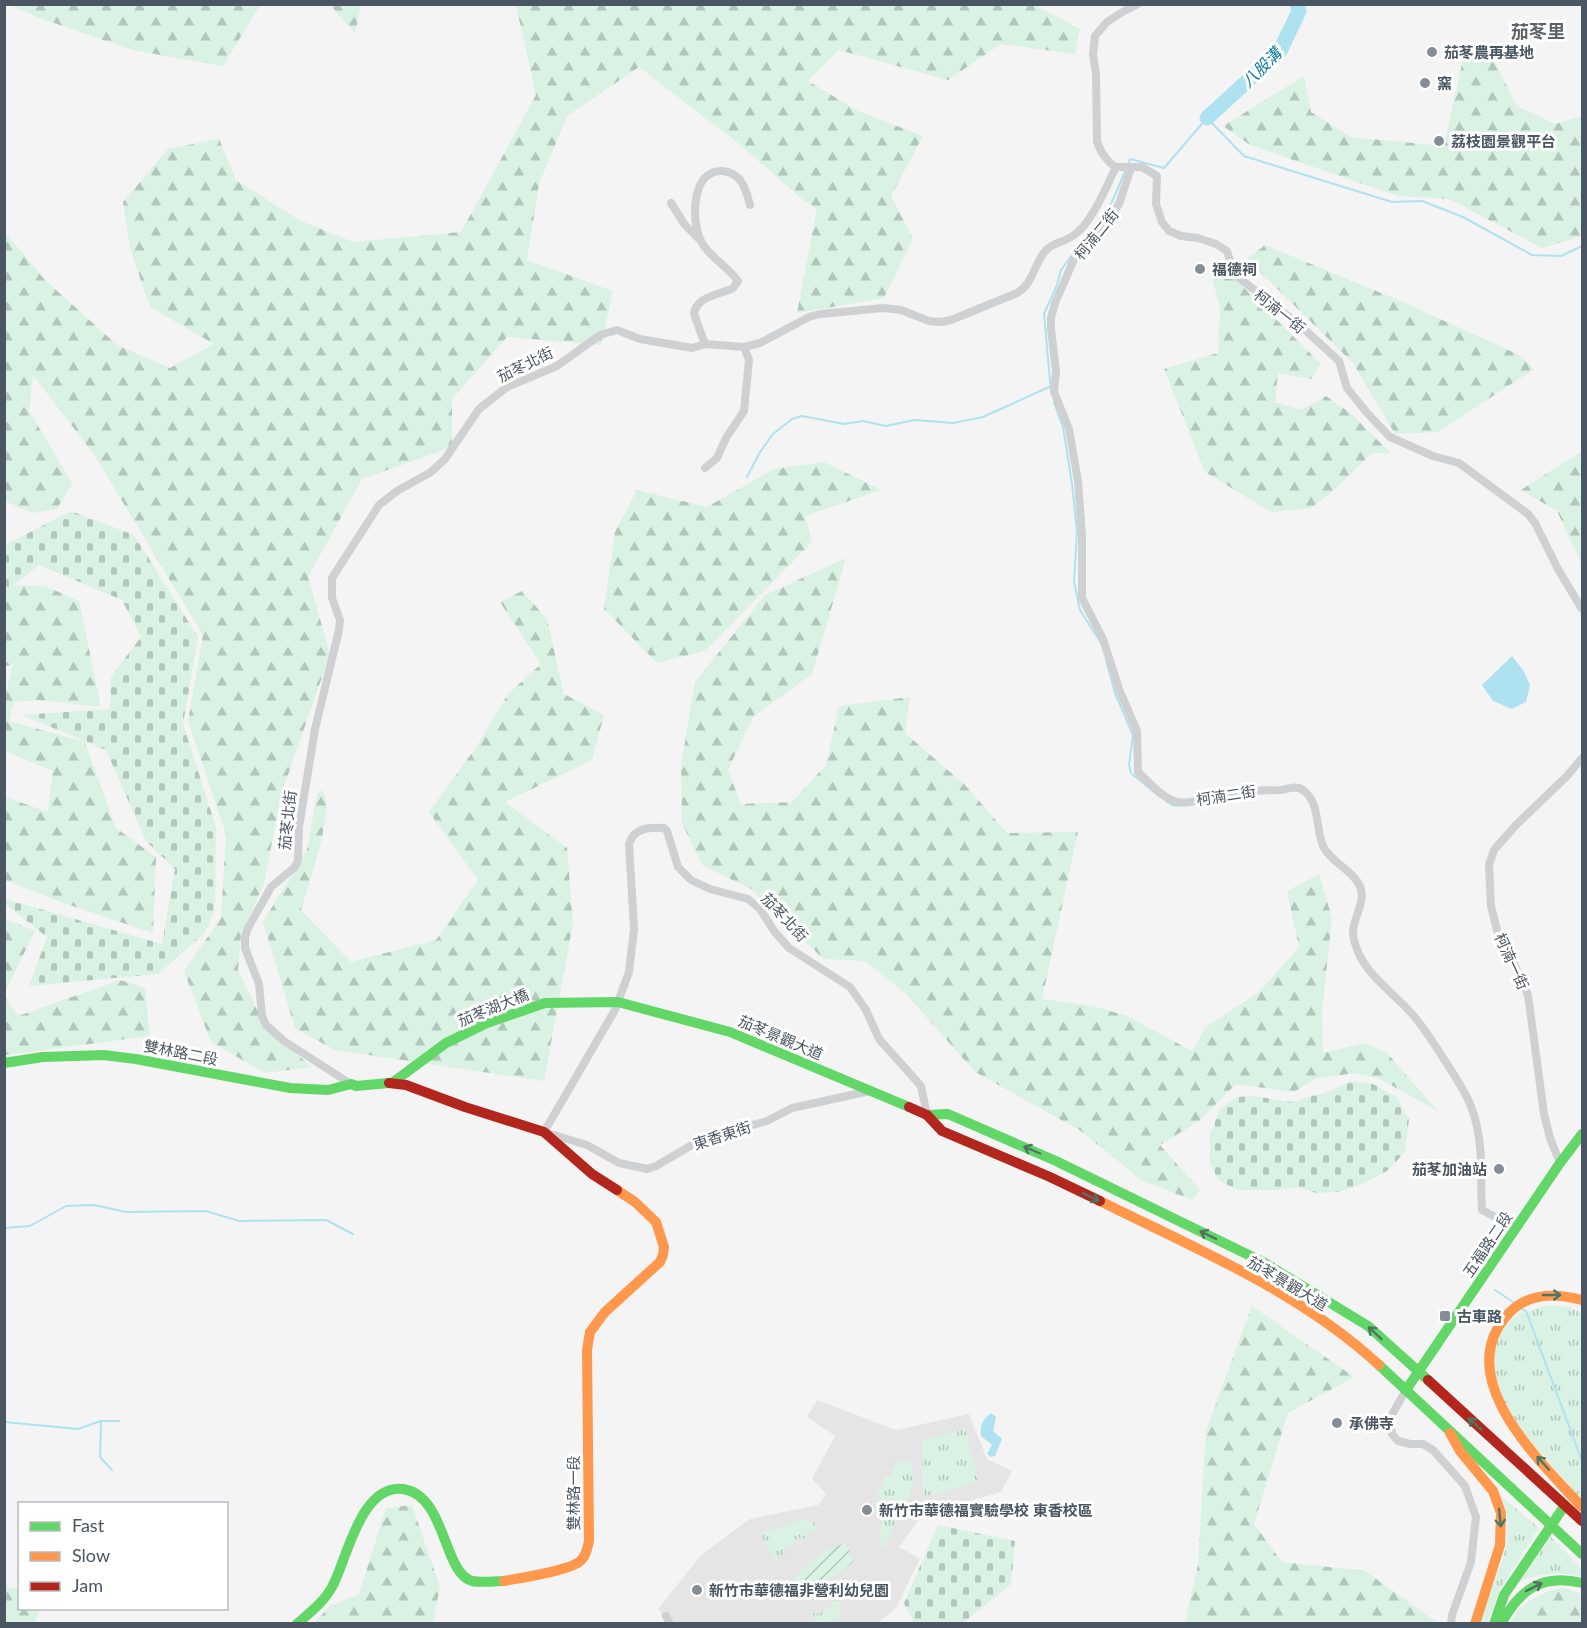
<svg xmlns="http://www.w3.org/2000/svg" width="1587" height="1628" font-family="Lato,'Noto Sans TC',sans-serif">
<defs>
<pattern id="grass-tufts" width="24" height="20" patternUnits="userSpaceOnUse" patternTransform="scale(1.5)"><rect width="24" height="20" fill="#d9f2e3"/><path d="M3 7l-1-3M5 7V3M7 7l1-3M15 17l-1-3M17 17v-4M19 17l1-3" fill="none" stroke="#b2c7bb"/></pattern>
<pattern id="forest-firs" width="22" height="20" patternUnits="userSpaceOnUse" patternTransform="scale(1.5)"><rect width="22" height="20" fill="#d9f2e3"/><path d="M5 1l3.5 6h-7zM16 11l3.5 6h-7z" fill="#b2c7bb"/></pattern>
<pattern id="cemetery-stones" width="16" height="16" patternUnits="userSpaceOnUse" patternTransform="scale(1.5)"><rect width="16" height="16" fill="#d9f2e3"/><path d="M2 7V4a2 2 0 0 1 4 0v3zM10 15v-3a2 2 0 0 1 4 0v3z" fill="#b2c7bb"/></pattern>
<pattern id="garden-furrows" width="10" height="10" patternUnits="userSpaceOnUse" patternTransform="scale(1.5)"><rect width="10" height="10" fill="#d9f2e3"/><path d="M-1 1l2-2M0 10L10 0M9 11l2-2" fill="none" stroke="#b2c7bb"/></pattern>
</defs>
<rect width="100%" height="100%" fill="#f4f4f4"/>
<path fill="#e6e5e6" d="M817,1400l79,30 73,-16 18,45 25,12 -11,21 -79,23 -23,32 21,12 -24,49 -18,15h-210l-10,-14 43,-54 49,-36 68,-14 8,-11 -14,-15 23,-43 -28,-19z"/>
<g fill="url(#grass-tufts)">
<path d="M1548,1305l20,2 14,6v187l-63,-72 -14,-26 -9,-24 -2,-30 11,-23 14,-11z"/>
<path d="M965,1429l14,53 -56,15 -1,-56z"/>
<path d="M911,1461l2,20 -5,18 -25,49 -4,-2 1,-17 7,-24 -5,-7 -6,1 9,-23 7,-1 1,-12z"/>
<path d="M1501,1496l38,32 -38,59 -14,36 -7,1c11,-45 41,-81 21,-128z"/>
<path d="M801,1520l11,1 8,10 -12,1 -3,7 -8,-2 -4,9h-7l-2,9h-6l-2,7 -16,-28z"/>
<path d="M1550,1536l32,33v7c-25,-5 -46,-3 -70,9z"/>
<path d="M840,1595v21l-15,7h-7l-9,-11 11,2 4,-5 7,-2 3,-7z"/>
</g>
<g fill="url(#forest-firs)">
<path d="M1033,4l47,25 -5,25 -74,-10 -53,36 -109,-30 -31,31 50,30 65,25 -32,60 22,43 -29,59 -87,15 20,-104 -15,-10 -63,-55 -100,-77 -72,49 -28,68 -12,76 86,31 -12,54 -94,-8 -55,62v48l-90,32 -54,98 22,77 -49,141 -17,89 -23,50 -3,36 28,58 46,39 -47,6 -54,-31 -27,-71 37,-53 5,-84 -38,-113 15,-86 -108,-179 -62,-81 -4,36 43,72 -15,26 -25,4 -27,-12 -1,-270 41,49 72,65 53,23 44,-24 -64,-37 -20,-59 -7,-46 45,-53 51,-10 17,41 63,40 54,22 108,-10 75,-137 -20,-90z"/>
<path d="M10,5l250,-1v1l-37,61 -91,-16 -95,-33z"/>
<path d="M330,5h31l-6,28z"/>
<path d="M1464,55l29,4 24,47 38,18 27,-8v120l-40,12 -93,-49 -51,-3 -148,-51 -27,-19 81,-50 7,36 39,25 94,9z"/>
<path d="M1265,245l138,57 116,53 15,14 -96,63 -43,2 -42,-71 -106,-104z"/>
<path d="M1219,263l102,101 -10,15 -33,-6 -3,29 26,8 25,-14 24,17 41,40h-19l-40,39 -21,16 -40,4 -66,-40 -41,-103 54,-16 2,-45 -10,-38z"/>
<path d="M1582,451v114l-25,-54 -36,-21z"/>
<path d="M824,462l57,28 -76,26 7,26 -107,109 -48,12 -53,-54 11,-77 22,-42 70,17 67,-38z"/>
<path d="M846,558l-34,116 -59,43 -25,53 13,34 51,-2 34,-37 13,-59 71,-9 -5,36 60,52 42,48 71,-1 -36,167 51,7 34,10 65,35 14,-24 53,-35 40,-45 -12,-56 32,-17 13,44 -10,93 1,42 42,-10 21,9 52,59 -58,-32 -26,-6 -40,6 -20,13 -58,-8 -37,37 -39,24 40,45 -8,10 -51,-20 -60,-49 -106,-59 -69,-78 -41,-33 -41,-2 -53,-48 -20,-22 -49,-24 -20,-42 -1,-57 14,-84 70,-87z"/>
<path d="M10,585l35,1 34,15 22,106 -62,-7 -25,2 -5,19 76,21 31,86 40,29 -3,76 -92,-31 -56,-22v-83l43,15 5,-41 -48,-20v-55l8,-31 -8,1v-74z"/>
<path d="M522,591l25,28 17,75 40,21 -12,45 -87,42 62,46 6,75 -29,158 -209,-31 -40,-22 -32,-106 44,-72 10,-56 5,-4c15,16 -15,99 -21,120l50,52 85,-22 42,-60 -49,-68 48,-66 31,-52 33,-30 -41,-62z"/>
<path d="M5,919l30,12 -30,61z"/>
<path d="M120,980l25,8 5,48 -145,19v-58l13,19z"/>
<path d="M1252,1306l102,71 -66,36 -34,111 28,38 83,9 73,52h-253l13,-59 8,-134z"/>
<path d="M412,1505l28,82 -7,36h-118l13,-16 31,-13 27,-86z"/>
<path d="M5,1582l4,6h10l1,20 20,1 -5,14 -30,-1z"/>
<path d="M1564,1588l18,6v29h-71c8,-21 32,-32 53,-35z"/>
</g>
<g fill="url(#cemetery-stones)">
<path d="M71,511l63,24 64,102 -15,87 33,103 -1,82 -10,24 -47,41 -129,12 18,-49 -42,-33v-5l157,45 13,-75 -29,-28 -40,-91 -84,-35 88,-6 1,-32 30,-40 -19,-37 -83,-35 -34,26v-46z"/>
<path d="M1351,1081l22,3 23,13 13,22 -4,33 -18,19 -29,15 -21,6 -20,1 -20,-6 -20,3h-39l-20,-10 -8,-17v-29l10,-25 16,-12 17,-1 38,6 39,-11z"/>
<path d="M938,1525l77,16 -4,43 -48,39h-49l-10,-20z"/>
</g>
<path fill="url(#garden-furrows)" d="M845,1543l9,18c-17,16 -32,21 -55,24l-4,-7c15,-18 28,-28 50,-35z"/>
<g fill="#aee2f0">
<path d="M1512,656l11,14 7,15 -4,17 -14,7 -19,-8 -11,-16z"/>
<path d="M991,1413l5,4 -3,14 9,8 -7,17 -4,1 -4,-3 5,-9 -11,-9c-1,-11 1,-16 10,-23z"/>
</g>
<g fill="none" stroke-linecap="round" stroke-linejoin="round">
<g stroke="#aee2f0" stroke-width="2">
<path d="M1128,164l2,-5 34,9 43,-50 37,38 148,46 30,-1 41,16 69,38 29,1 21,-10"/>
<path d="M1076,250l36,-48 14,-33"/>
<path d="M1051,392l-7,-78 13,-29 4,-15 11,-15"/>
<path d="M1054,403l9,24 9,57 5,48 -3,50 6,28 21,33"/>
<path d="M747,477l13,-25 13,-18 19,-15 10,-3 42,8 19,-3 23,5 28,-6 39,3 30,-6 66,-30"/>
<path d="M1106,660l9,33 18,42 -4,30 2,8 29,24"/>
<path d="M1167,802l5,3 6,1"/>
<path d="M4,1228l26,-2 36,-20 28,-1 32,7 80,-1 33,10 87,-1 27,14"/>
<path d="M1495,1290l18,12"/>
<path d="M1522,1309l4,2 56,150"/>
<path d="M101,1421h18"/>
<path d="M4,1422l74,7 23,-8 -1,36 12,13"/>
</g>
<path stroke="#aee2f0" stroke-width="15" d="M1207,118l73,-67 19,-40 -2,-7"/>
<g stroke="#ced0d2" stroke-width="8">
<path d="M1138,4l-14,7 -17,11 -12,14 -2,18 3,21 1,67 5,11 8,10 6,4h26l15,9 -1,28 6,18 7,9 12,5 17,2 18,6 11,7 7,23 69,54 36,33 8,27 21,26 22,23 43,19 26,7 69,51 7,9 24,48 23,38"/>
<path d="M1131,168l-12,36 -10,15 -33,36 -21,48 -4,15v11l5,42 -2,21 15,37 9,52 4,55v62l21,41 16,50 18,42 1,41c10,9 25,27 39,30 14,3 39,-7 54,-9 17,-2 33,-3 50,-3 7,-1 15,-5 22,0 18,13 12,41 21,58 9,16 31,23 37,41 4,14 -8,29 -8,44 0,7 3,14 6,21 11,24 37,41 54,61 11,13 20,27 29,41 19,30 32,46 37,82 4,24 1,48 3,72l34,18"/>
<path d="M671,203l14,22 14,14"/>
<path d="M705,344l-11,-30c2,-18 26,-19 39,-26l5,-7c-10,-15 -31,-25 -38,-42 -9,-21 -8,-70 23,-68 8,1 15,5 19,12 4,6 6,15 8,22"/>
<path d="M705,468l12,-10 9,-20 18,-27 5,-51 -5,-13"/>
<path d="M351,1084l-67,-43 -18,-16 -4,-9 -3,-32 -14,-36v-11l3,-9 23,-41 24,-20 3,-7 1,-33 16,-98 24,-99 1,-10 -8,-22v-20l47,-73 18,-14 34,-19 14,-13 34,-50 28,-22 50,-21 43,-31 17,-5 23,9 52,9 13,-4 39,3 16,-4 49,-26 11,-3 63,-6 18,2 28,11 12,1 10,-2 66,-27c16,-10 16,-25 26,-39 8,-12 21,-11 31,-19 18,-12 32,-48 42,-68"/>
<path d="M870,1091l-78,17 -25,13 -63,17 -48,28 -9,3 -28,-6 -32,-18 -43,-13 71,-122 14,-38 5,-43 -5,-85c5,-16 19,-17 35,-16l3,3 11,36 13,13 19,9 38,10 12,10 14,22 15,17 61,39 16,23 13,29 42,47 6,29"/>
<path d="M1560,1163l-10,-25 -6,-24 -16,-119 -19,-42 -11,-19 -7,-28 -2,-41 5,-15 21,-24 52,-50 15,-18"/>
<path d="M1406,1390l-16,28 2,16 6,7 12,3h13l10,6 32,36 11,31 -5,45 -19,53 -1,9"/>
<path d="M666,1616l4,8"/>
</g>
<g stroke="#63d668" stroke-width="10">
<path d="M4,1063l39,-6 60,-2 33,4 154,29 38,2 23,-6 5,2 33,-3"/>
<path d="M392,1083l54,-40 41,-20 58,-20 73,-1 112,30 179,75"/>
<path d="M927,1115l21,-1 108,47 207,101 105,64 60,54"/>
<path d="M1379,1365l203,189"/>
<path d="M1406,1390l154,-227 22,-29"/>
<path d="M297,1624c12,-11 27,-22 35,-37 15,-27 28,-103 71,-98 43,6 40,84 69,92 9,2 23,0 32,0"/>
<path d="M1494,1624l10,-29 61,-90"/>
<path d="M1501,1624c18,-34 41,-51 81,-41"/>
</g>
<g stroke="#ff974d" stroke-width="10">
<path d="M1100,1201c96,48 199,90 279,164"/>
<path d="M1582,1300c-26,-7 -53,-8 -73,13 -60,64 31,148 73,194"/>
<path d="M1450,1433l10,18 33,40 8,22 -1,32 -25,79"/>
<path d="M504,1581c16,-3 63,-10 75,-19 7,-5 8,-13 10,-21l-2,-191 3,-18 15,-20 55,-50 3,-7 1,-8 -8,-25 -21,-20 -18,-12"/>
</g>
<g stroke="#b3261e" stroke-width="10">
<path d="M389,1083l17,2 59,22 79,25 48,42 25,16"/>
<path d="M909,1107l18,8 15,16 108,46 50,24"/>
<path d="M1428,1380l154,141"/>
</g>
</g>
<defs><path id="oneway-shaft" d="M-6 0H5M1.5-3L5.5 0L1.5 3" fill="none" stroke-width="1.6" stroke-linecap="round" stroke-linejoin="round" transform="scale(1.5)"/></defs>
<g stroke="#507663">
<use href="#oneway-shaft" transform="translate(1032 1150) rotate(-157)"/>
<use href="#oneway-shaft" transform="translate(1091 1197) rotate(26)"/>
<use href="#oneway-shaft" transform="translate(1208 1235) rotate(-154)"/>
<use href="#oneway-shaft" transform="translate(1552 1295)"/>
<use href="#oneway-shaft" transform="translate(1375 1333) rotate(-137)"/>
<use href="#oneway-shaft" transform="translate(1475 1424) rotate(-138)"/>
<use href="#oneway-shaft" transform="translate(1543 1463) rotate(-132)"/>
<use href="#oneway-shaft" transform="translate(1500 1518) rotate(84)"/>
<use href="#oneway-shaft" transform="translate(1534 1587) rotate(-27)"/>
</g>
<g fill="#868d94" stroke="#fff" stroke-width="2">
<circle cx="1432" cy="52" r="6"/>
<circle cx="1425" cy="83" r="6"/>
<circle cx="1439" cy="141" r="6"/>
<circle cx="1200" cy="269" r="6"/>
<circle cx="1499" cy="1169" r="6"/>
<rect x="1439" y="1310" width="12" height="12" rx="3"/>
<circle cx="1337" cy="1423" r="6"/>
<circle cx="867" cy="1510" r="6"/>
<circle cx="697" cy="1590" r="6"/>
</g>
<g text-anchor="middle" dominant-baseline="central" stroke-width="6" stroke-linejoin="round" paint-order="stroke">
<g font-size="15" font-weight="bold" fill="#4a5661" stroke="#fff" text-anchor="start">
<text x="1444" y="52">茄苳農再基地</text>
<text x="1437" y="83">窯</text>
<text x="1451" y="141">荔枝園景觀平台</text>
<text x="1212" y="269">福德祠</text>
<text x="1487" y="1169" text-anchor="end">茄苳加油站</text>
<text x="1457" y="1316">古車路</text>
<text x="1349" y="1423">承佛寺</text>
<text x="879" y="1510">新竹市華德福實驗學校 東香校區</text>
<text x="709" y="1590">新竹市華德福非營利幼兒園</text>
</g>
<g font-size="15" fill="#4a5661" stroke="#fff">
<text transform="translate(1096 234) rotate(-51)">柯湳二街</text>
<text transform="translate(1280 311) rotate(38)">柯湳一街</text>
<text transform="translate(525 364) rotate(-26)">茄苳北街</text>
<text transform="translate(1226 795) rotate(-9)">柯湳二街</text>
<text transform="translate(287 820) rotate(-84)">茄苳北街</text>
<text transform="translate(785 917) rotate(47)">茄苳北街</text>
<text transform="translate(1512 961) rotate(65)">柯湳一街</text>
<text transform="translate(493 1007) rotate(-22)">茄苳湖大橋</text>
<text transform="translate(781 1037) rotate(23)">茄苳景觀大道</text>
<text transform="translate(181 1052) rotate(11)">雙林路二段</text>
<text transform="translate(722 1135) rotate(-18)">東香東街</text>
<text transform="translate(1487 1244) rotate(-56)">五福路二段</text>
<text transform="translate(1288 1283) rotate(31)">茄苳景觀大道</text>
<text transform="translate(573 1493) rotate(-90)">雙林路一段</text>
</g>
<g font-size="16" font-style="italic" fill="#0c7c9b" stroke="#fff">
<text transform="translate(1261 67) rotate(-45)">八股溝</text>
</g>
<g font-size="18" font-weight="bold" fill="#5f6368" stroke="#fff">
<text x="1538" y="31">茄苳里</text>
</g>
</g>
<rect width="1587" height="1628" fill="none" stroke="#4a5661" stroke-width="12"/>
<rect x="18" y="1502" width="210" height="108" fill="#ffffff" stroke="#b7bbc0" stroke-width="1.5"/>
<rect x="30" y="1522" width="30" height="9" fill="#63d668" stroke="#b7bbc0" stroke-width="1.5"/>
<text x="72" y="1532" font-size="18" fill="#4a5661">Fast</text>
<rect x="30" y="1552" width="30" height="9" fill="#ff974d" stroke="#b7bbc0" stroke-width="1.5"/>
<text x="72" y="1562" font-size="18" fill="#4a5661">Slow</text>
<rect x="30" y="1582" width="30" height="9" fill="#b3261e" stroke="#b7bbc0" stroke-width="1.5"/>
<text x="72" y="1592" font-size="18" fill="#4a5661">Jam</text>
</svg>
